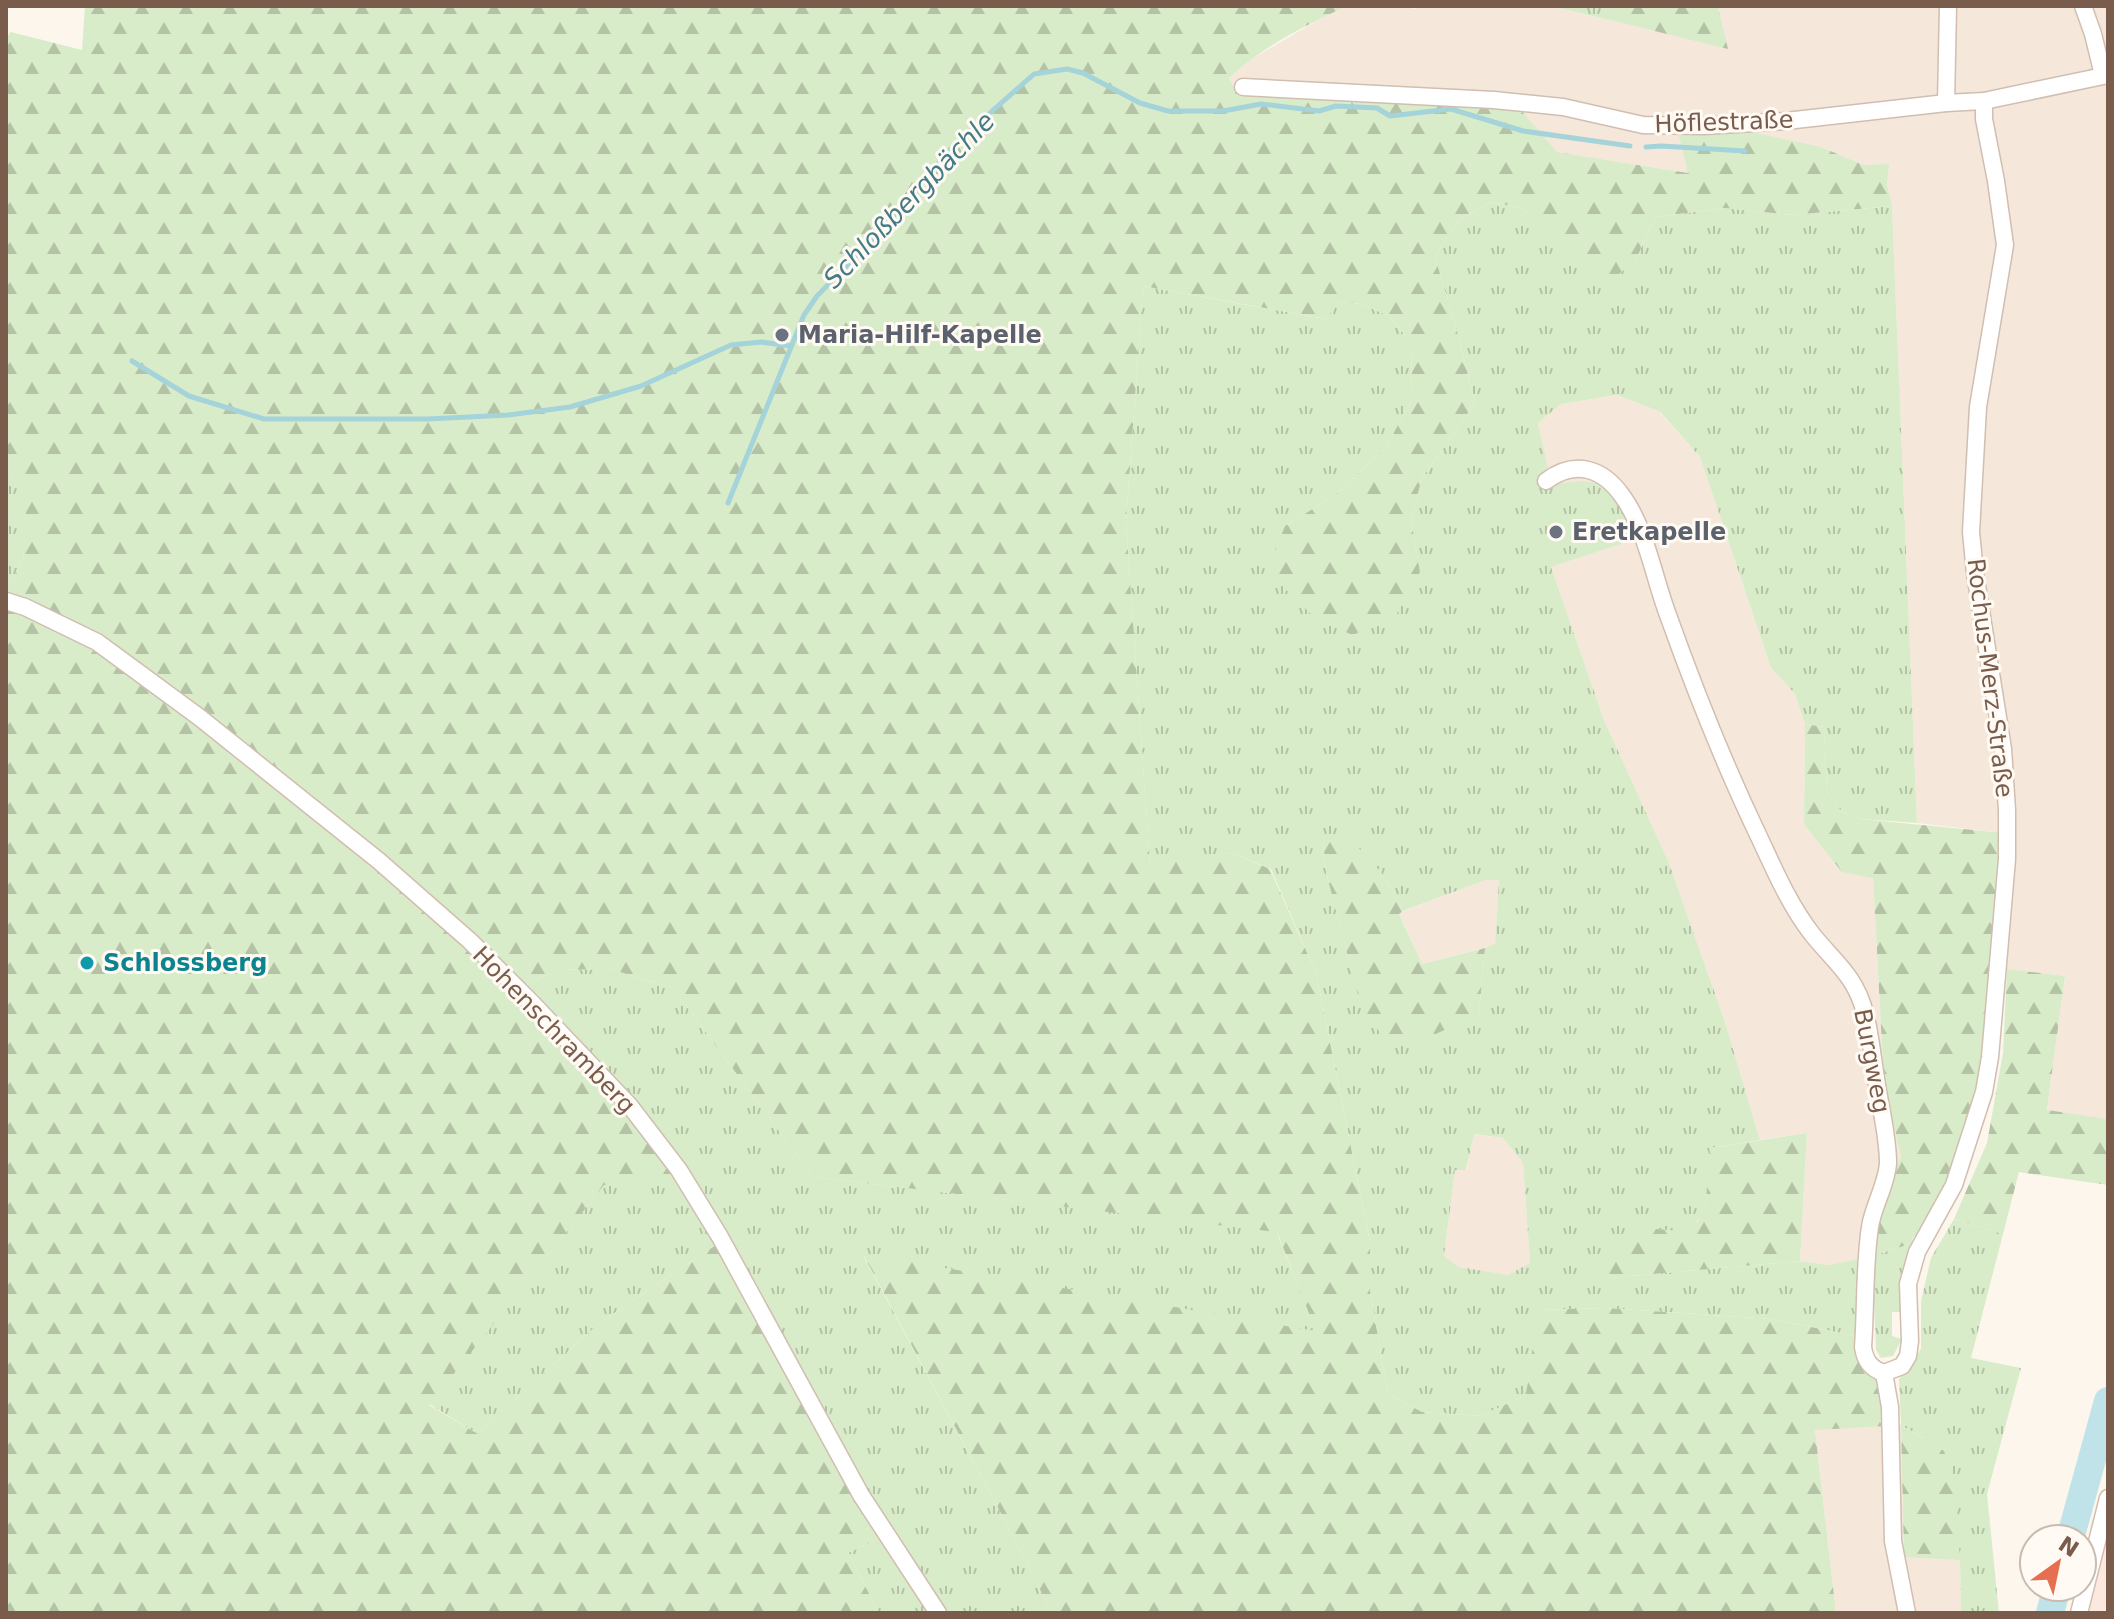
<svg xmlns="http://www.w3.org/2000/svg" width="2114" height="1619" font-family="'DejaVu Sans',sans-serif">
<defs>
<pattern id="grass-tufts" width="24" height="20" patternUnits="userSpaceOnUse" patternTransform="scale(2)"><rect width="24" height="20" fill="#d8ecc9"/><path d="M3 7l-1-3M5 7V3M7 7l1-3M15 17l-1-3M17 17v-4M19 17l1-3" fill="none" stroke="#b4c2a5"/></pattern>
<pattern id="forest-firs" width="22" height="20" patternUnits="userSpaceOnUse" patternTransform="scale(2)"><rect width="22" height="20" fill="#d8ecc9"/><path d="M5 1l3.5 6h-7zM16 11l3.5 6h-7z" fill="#b4c2a5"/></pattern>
</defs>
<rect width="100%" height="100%" fill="#fdf6ec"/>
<g fill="#f5e8da">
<path d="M1347,6h63l2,3 20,-3h119l176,42 -9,-42h390v1113l-61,-8 18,-135 -73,-9 12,-134 -87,-10 -25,-617 -5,-22 1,-19h-24l-43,-18 -142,-14 10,40 -133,-21 -36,-43 -255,-16 -27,2 -9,-17 16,-15 73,-43z"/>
<path d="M1617,395l42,17 41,45 71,211 24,26 10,30 -1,100 69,53 11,206 17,74 -24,52 -5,47 -44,9 -28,-4 7,-128 -47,7 -35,-118 -56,-159 -65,-143 -53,-153 85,-28 -84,-53 -14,-63 23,-19z"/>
<path d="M1486,880h13l-4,65 -73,19 -23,-51z"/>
<path d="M1473,1134l30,4 20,25 7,100 -22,13 -49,-9 -15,-11 11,-86h12z"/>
<path d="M1901,1425l3,131 56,4 1,53h-125l-21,-184z"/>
</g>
<path fill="#fde8e0" d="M2108,1531v82h-20z"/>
<g fill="url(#grass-tufts)" fill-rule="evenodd">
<path d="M1551,6h67v16z"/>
<path d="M1491,202l31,6 53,52 60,2 20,-45 70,-9 67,7 100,-9 25,617 -57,-4 -19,-8 -14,-19 -3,-65 -19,-3 -10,-30 -24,-26 -71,-211 -40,-45 -43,-17 -56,9 -23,19 14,62c57,-13 62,8 84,54l-85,28 53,153 65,143 56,159 35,118 -50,8c-2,25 2,74 -27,83 -8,2 -19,-1 -27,-2l-48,49 192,-17 28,4 29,-6c5,27 3,51 -2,77l-83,-17 -166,-11 -67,2 -13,85 -45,21 -59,-4 -34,-18 -18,-103v-49l-54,-269 -45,-104 -39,-16 -82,12 -24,-343 17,-236 182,33 14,-17 22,2 28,12 22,27 1,56 -27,50 -53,48 -47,29 135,47 -9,-54 11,-41 53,-75 -18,-72 -22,-74 22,-35zM1323,842l57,29 23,40 83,-31h13l-4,64 -10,4 -6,66 -118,-8 -35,-134zM1474,1134l29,4 20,25 7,100 -22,12 -49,-8 -15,-11 11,-86h11z"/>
<path d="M6,468l5,4 16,40 -4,48 -11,19 -6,4z"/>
<path d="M610,969l63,19 140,189 463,54 41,101 -454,-77 141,264 48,94h-173l-31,-60 31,-15 -160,-295 -121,81 -120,110 -49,-30 175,-219 -80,-182 4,-20 30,-13z"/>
<path d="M1954,1219l49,15 -32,124 50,10 -34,126 12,119h-38l-1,-53 -37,-122 -22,-13 -2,-46 22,-30v-48l10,-43z"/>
<path d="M1913,1237l-8,30 -1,45h-12v24l10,3 -9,17 -12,2 -5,-8 -4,-94 35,-11z"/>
</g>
<g fill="url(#forest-firs)">
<path d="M85,6h1262c-41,19 -85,41 -118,72l9,17 27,-2 255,16 37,43 131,21 -10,-41h73l70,15 43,18 25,-1 -2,20 5,22 -100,9 -67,-7 -70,9 -20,45 -27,20 -33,-22 -53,-52 -31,-6 -34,20 -22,35 22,74 18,72 -53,75 -11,41 9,53 -27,49 -41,14 -39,-19 -46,-45 18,-45 47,-29 53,-48 27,-50 -1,-56 -22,-27 -28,-12 -22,-2 -13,17 -183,-33 -17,236 24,342 82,-11 38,16 46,104 54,269v49l18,103 34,18 59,4 45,-21 12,-85 68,-2 166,11 83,17c4,23 7,32 27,47l4,43 -71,4 21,183h-784l-48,-94 -141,-265 453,77 -39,-99 -464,-55 -140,-189 -63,-19 -52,1 -30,13 -4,20 104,111 48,61 -72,10 -175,220 49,29 120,-110 121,-81 160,295 -31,15 31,60h-873v-1030l6,-4 11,-19 3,-48 -15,-40 -5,-4v-431l5,-5 71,18z"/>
<path d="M1618,6h100l10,43 -110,-27z"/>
<path d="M1805,724l19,3 3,65 14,19 19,8 145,14 -17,219 -28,114 -29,51 -24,28 -35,11 5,-47 24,-52 -17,-74 -11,-205 -31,-6 -38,-48z"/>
<path d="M1337,839l19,6 24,26 23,40 -4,3 23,50 63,-16 -6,66 -54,25 -38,3 -26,-35 -35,-135 -3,-30z"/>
<path d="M2007,969l58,7 -18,134 61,9v66l-89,-13 -16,62 -49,-15 33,-76 16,-90z"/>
<path d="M1807,1133l-7,128 -192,17 -4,-18 17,-26 35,-5 25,2 16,-9 9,-22 4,-52z"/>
<path d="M1901,1425l43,26 10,27 6,82 -56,-3z"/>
</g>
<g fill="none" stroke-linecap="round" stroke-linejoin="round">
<g stroke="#a5d3da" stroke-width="5">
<path d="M1646,147l15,-1 84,5"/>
<path d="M132,361l57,35 75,23h164l80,-4 62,-8 71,-21 90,-41 30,-3 30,4"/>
<path d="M728,503l76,-188 13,-19 59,-60 80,-93 78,-69 33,-5 16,4 57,30 28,8h55l38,-7 58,7 17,-5 41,2 13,8 61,-7 72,22 107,15"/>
</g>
<g stroke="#bfe3e8" stroke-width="28">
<path d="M2070,1539l38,-138"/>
<path d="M2050,1613l7,-26"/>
</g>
<defs>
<g id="minor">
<path d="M2083,6l10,28 10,41"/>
<path d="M1243,87l251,13 69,7 80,18 61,1 82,-5 160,-18 38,-2 124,-26"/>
<path d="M1946,103l2,-97"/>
<path d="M1546,481c29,-22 57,-13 77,16 23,32 31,81 45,118 27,76 57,151 92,224 15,32 30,67 52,95 23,29 43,41 53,79 6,24 8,48 12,72 4,25 11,52 11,78 -1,21 -15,43 -18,64 -6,39 -4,80 -7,120 2,14 8,22 21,26"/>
<path d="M6,601l19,6 72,35 102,75 180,144 91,80 63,63 97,102 49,64 41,67 141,258 77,118"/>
<path d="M1884,1373l18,-7 6,-10 2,-15 -2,-57 9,-32 37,-67 30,-93 6,-35 17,-198v-49l-4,-61 -28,-176 -4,-41 7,-125 27,-162 -9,-64 -12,-62v-18"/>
<path d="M1884,1373l6,34 3,134 14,72"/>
<path d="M2079,1613l29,-115"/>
</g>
</defs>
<use href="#minor" stroke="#d1beb0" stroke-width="19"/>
<use href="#minor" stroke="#fff" stroke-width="16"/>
</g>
<g fill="#6b7280" stroke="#fffaf3" stroke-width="3">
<circle cx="782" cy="335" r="8"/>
<circle cx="1556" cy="532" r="8"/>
</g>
<circle fill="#0f9aa8" stroke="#fffaf3" stroke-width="3" cx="87" cy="963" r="8"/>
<g text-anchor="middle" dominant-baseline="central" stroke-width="6" stroke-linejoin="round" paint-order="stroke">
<g font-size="24" fill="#7a5c4d" stroke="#fffaf3">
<text transform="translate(1724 122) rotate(-2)">Höflestraße</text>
<text transform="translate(1990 678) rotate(83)">Rochus-Merz-Straße</text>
<text transform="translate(554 1030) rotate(46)">Hohenschramberg</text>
<text transform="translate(1872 1061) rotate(79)">Burgweg</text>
</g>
<g font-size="24" font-weight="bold" fill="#5b616d" stroke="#fffaf3" text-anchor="start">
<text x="798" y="335">Maria-Hilf-Kapelle</text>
<text x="1572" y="532">Eretkapelle</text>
</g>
<g font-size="24" font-weight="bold" fill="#0d838f" stroke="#fffaf3" text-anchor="start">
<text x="103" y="963">Schlossberg</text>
</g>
<g font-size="26" font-style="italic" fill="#437c86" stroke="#fffaf3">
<text transform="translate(909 200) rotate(-46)">Schloßbergbächle</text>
</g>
</g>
<rect width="2114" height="1619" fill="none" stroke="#7a5c4d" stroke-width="16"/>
<g transform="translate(2058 1563) rotate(33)"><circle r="38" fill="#fffaf3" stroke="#cabbb1" stroke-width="2"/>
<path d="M0-6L14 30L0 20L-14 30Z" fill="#e76f51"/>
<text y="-12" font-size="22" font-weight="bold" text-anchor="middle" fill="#7a5c4d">N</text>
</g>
</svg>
